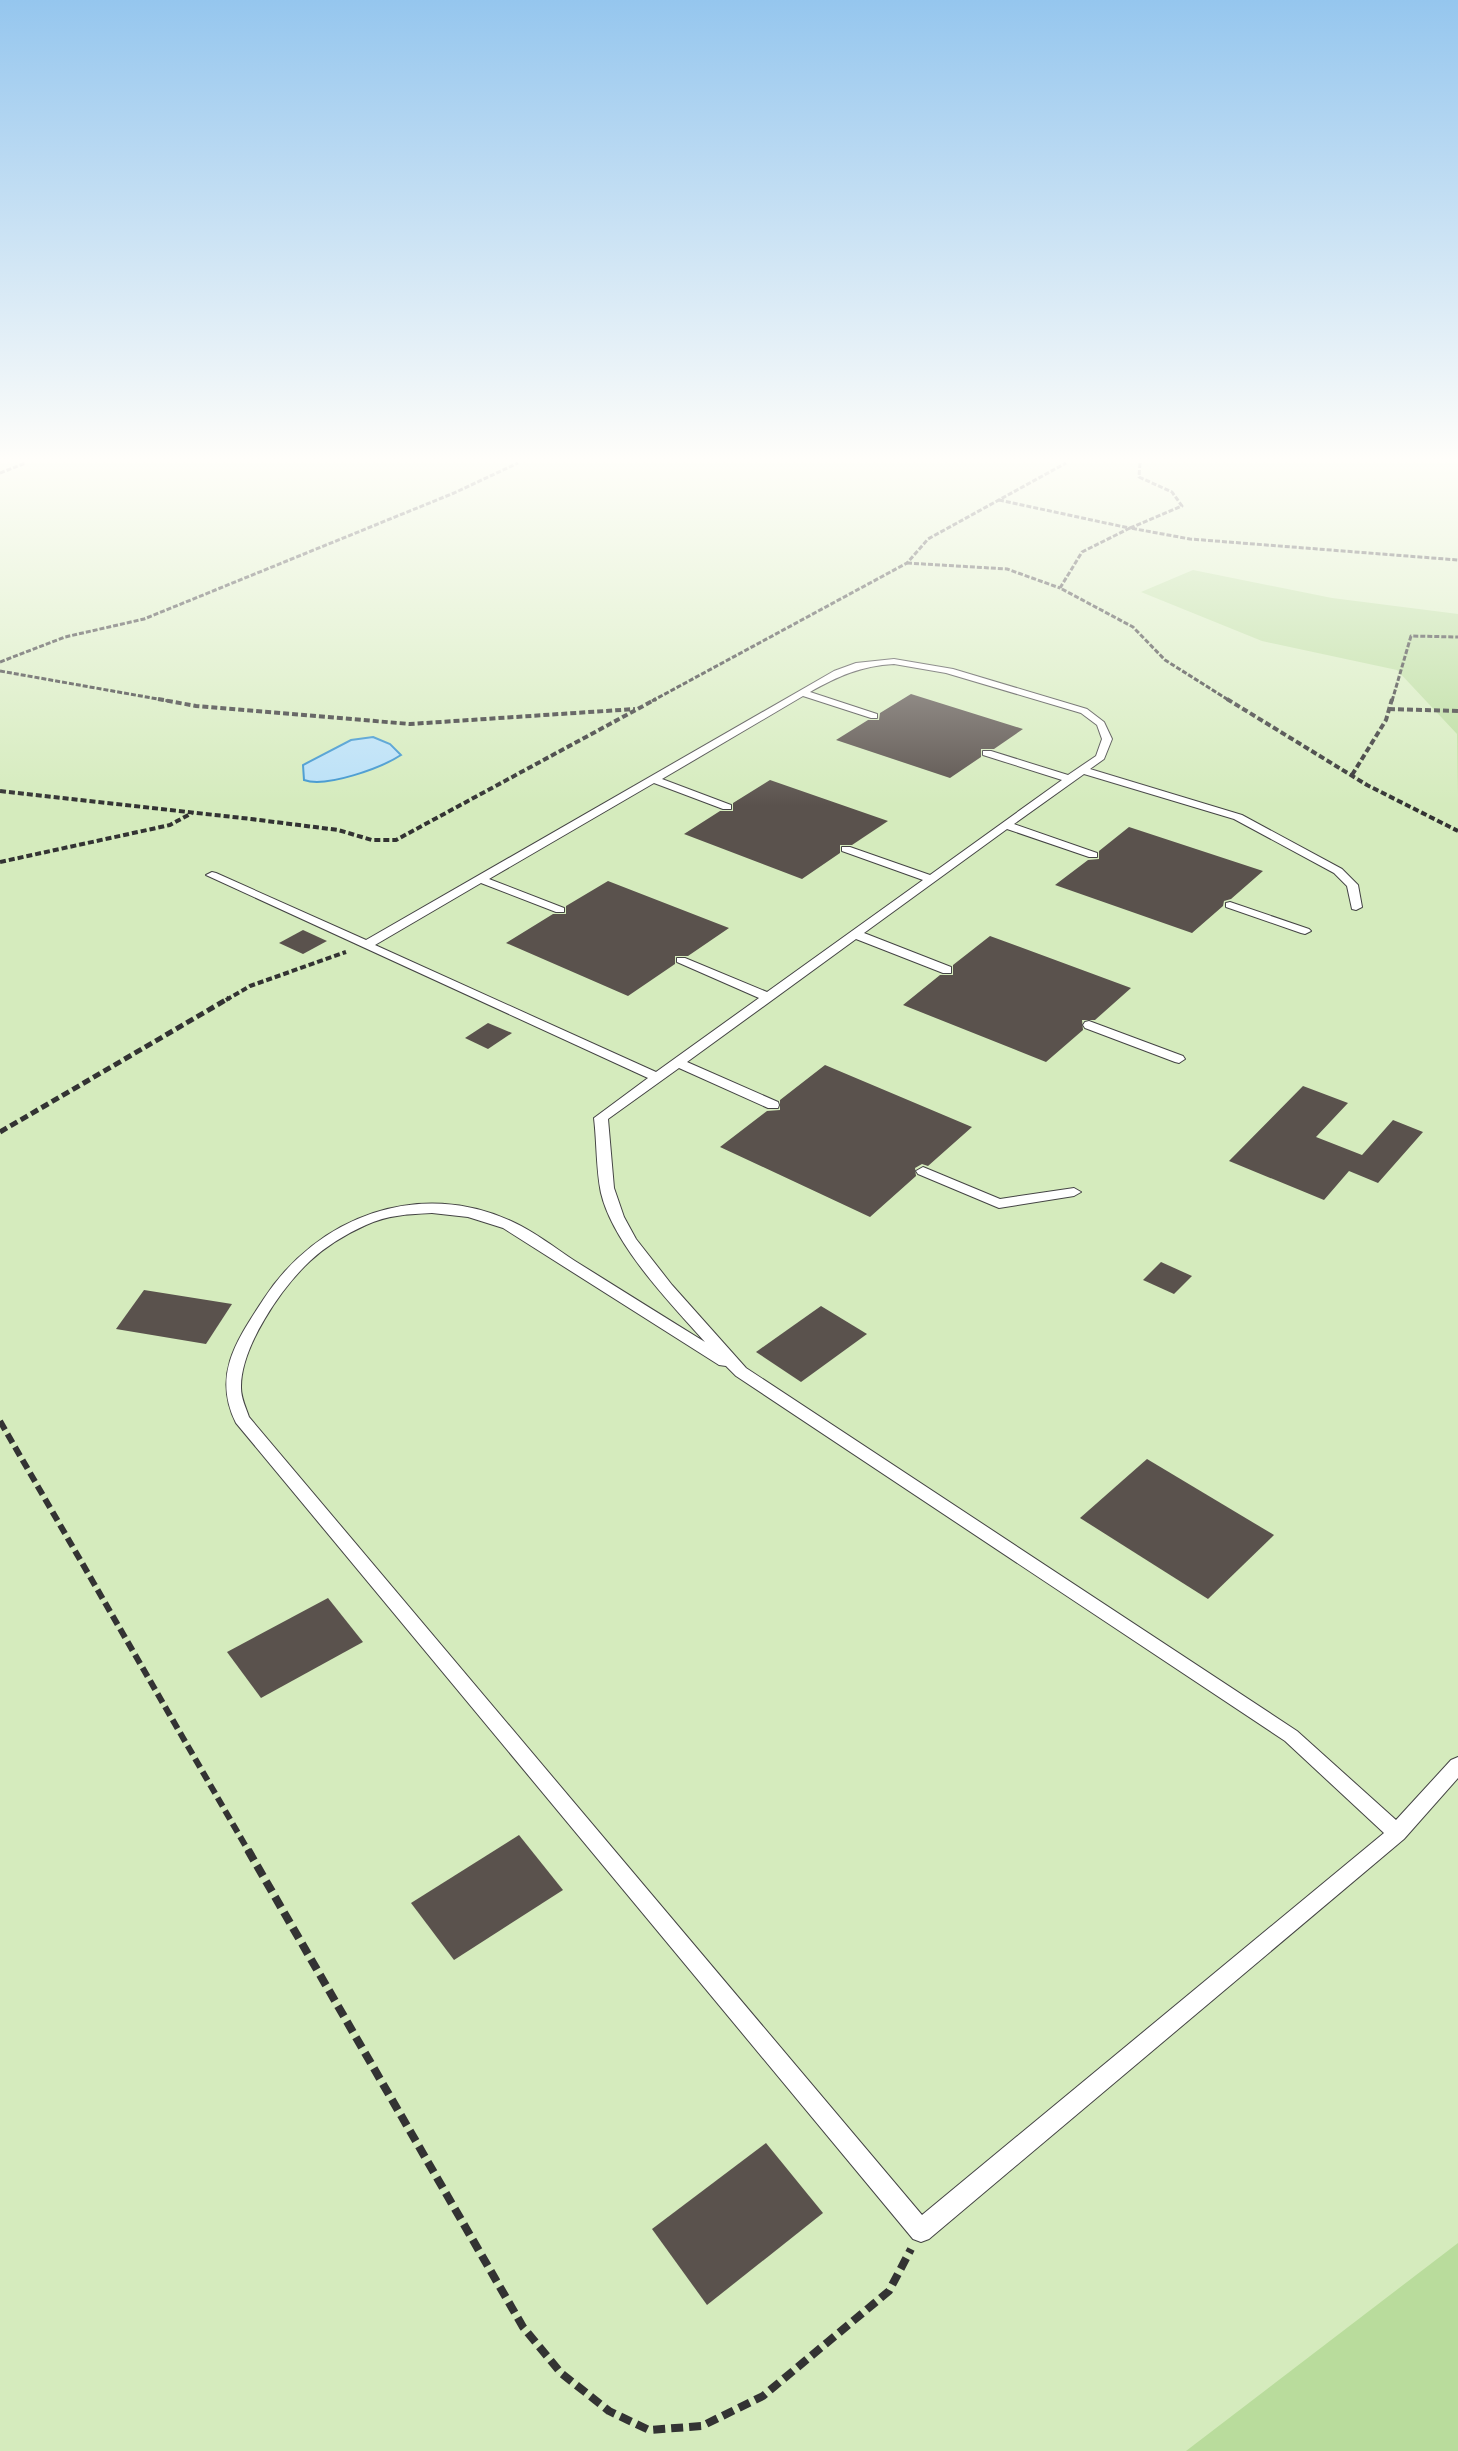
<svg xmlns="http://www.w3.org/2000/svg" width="1458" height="2451" font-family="'Noto Serif',serif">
<rect width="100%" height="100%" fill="#fffdf5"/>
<rect fill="#d5ebbd" x="0" y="463" width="1458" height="1988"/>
<g fill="#b9dc9c">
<path d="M1193,570l139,28 126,16v180l-1,-60 -60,-64 -135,-29 -121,-49z"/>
<path d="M1458,2243v208h-272z"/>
</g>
<path fill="#b9e0f7" stroke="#3f96cf" stroke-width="2" d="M373,737l17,7 11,11c-20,13 -75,33 -97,25l-1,-15 48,-25z"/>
<g fill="#5a524d">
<path d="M911,694l112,35 -29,20h-13v8l-31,21 -114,-38 32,-20h11l1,-7z"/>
<path d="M770,780l118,41 -36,24h-12v8l-38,26 -118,-45 36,-23h13v-8z"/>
<path d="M1129,827l134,44 -32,28 -7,2 -1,5 -31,27 -137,-48 33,-25 11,-1v-8z"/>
<path d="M608,881l121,47 -41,28h-13v8l-47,32 -122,-53 47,-29h13v-8z"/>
<path d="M303,930l24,11 -24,13 -24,-11z"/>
<path d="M990,936l141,52 -36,32h-13l1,10 -37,32 -143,-57 37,-30h13v-10z"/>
<path d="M488,1023l24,10 -24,16 -23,-11z"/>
<path d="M825,1065l147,62 -44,39 -6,-2 -7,4 1,8 -46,41 -150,-70 47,-36 13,-1v-10z"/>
<path d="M1303,1086l45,17 -32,34 46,18 31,-35 30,12 -45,51 -29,-12 -25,29 -95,-39z"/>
<path d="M1161,1262l31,14 -18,18 -31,-14z"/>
<path d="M144,1290l88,14 -26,40 -90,-15z"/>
<path d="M821,1306l46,28 -66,48 -45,-30z"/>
<path d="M1147,1459l127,76 -66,64 -128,-81z"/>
<path d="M328,1598l35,44 -102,56 -34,-46z"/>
<path d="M519,1835l44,55 -109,70 -43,-57z"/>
<path d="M766,2143l57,70 -116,92 -55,-76z"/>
</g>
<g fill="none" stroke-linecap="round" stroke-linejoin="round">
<defs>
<g id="lane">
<path d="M894,659l59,10 134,40 17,13 8,17 -8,20 -14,10 152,46 100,54 16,16 4,22 -6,3 -4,-1 -5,-23 -13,-13 -100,-54 -150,-45 -70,50 83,29v4h-8l-82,-28 -143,104 87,34v6h-8l-87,-34 -169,123 91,40 1,3 -1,3h-10l-89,-40 -71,51 6,69 10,29 12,22 36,46 74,83 551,363 99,89 55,-60 7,-3v21l-54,61 -475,400 -8,3 -8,-3 -677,-816c-24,-48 1,-83 27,-123 54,-84 157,-122 250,-78 22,10 42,26 62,39 43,27 86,54 130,81 -35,-39 -92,-98 -104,-149 -5,-24 -4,-50 -7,-75l54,-40 -442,-203 6,-3 4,1 150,67 468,-269 22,-8zM894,664l52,9 135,40 16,12 5,14 -6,17 -28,19 -77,-24h-8v4l79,25 -132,95 -80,-28h-8v4l81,29 -156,112 -82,-34h-8v4l82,36 -103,74 -281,-127 106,-62 75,29h8v-4l-75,-29 165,-96 69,26h8v-4l-69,-26 141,-83 68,22h6v-4l-67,-22c28,-16 51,-26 84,-28zM432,1213l36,4 35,11 216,137 7,1 10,10 549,365 99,92 -462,382 -673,-798c-3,-9 -8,-19 -8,-29 -1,-40 40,-100 69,-127 16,-15 36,-27 56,-36 21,-10 44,-11 66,-12z"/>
<path d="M1230,902l79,27 2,2 -6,3 -4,-1 -75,-26v-4z"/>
<path d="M1089,1021l94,35 2,3 -6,4 -4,-1 -90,-34 -2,-3 2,-3z"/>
<path d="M923,1167l77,32 74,-11 7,4 -7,4 -75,12 -81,-34 -2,-3z"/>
</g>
</defs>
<use href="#lane" stroke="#444" stroke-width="2"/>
<g stroke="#333" stroke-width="3" stroke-dasharray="5 2" stroke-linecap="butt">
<path d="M1140,463l-1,14 33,15 10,14 -52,22 60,11 268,21"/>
<path d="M0,473l26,-10"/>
<path d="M999,500l130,28"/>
<path d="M1130,528l-48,24 -22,36 73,39 32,33 65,41"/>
<path d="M907,563l100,6 53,19"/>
<path d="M0,662l65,-25 79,-18 310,-126 64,-30"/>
<path d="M0,671l169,30"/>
<path d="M652,701l255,-138 21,-24 138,-76"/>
<path d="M1392,701l19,-65 47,1"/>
</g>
<g stroke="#333" stroke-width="4" stroke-dasharray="6 3" stroke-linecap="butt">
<path d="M158,699l38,7 214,18 225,-15"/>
<path d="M1227,699l140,86 91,46"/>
<path d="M1389,709l69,2"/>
<path d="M1352,775l34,-55 6,-21"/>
<path d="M0,791l251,28 87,11 34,10h24l260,-141"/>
<path d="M0,862l170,-37 22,-12"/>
<path d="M226,1000l24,-14 96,-34"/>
</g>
<path stroke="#333" stroke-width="5" stroke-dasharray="8 4" stroke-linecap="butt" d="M0,1132l229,-134"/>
<path stroke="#333" stroke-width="6" stroke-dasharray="10 5" stroke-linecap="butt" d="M0,1421l249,431"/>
<path stroke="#333" stroke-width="8" stroke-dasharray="12 6" stroke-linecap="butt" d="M248,1850l275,477 38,46 48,38 40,19 53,-4 61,-30 126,-105 22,-42"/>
<use href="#lane" fill="#fff" fill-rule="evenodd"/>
</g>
<linearGradient id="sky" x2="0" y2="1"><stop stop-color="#95c6ee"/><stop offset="0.57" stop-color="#fffefa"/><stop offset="1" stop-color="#fffefa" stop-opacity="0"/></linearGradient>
<rect width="1458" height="806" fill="url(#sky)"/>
</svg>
